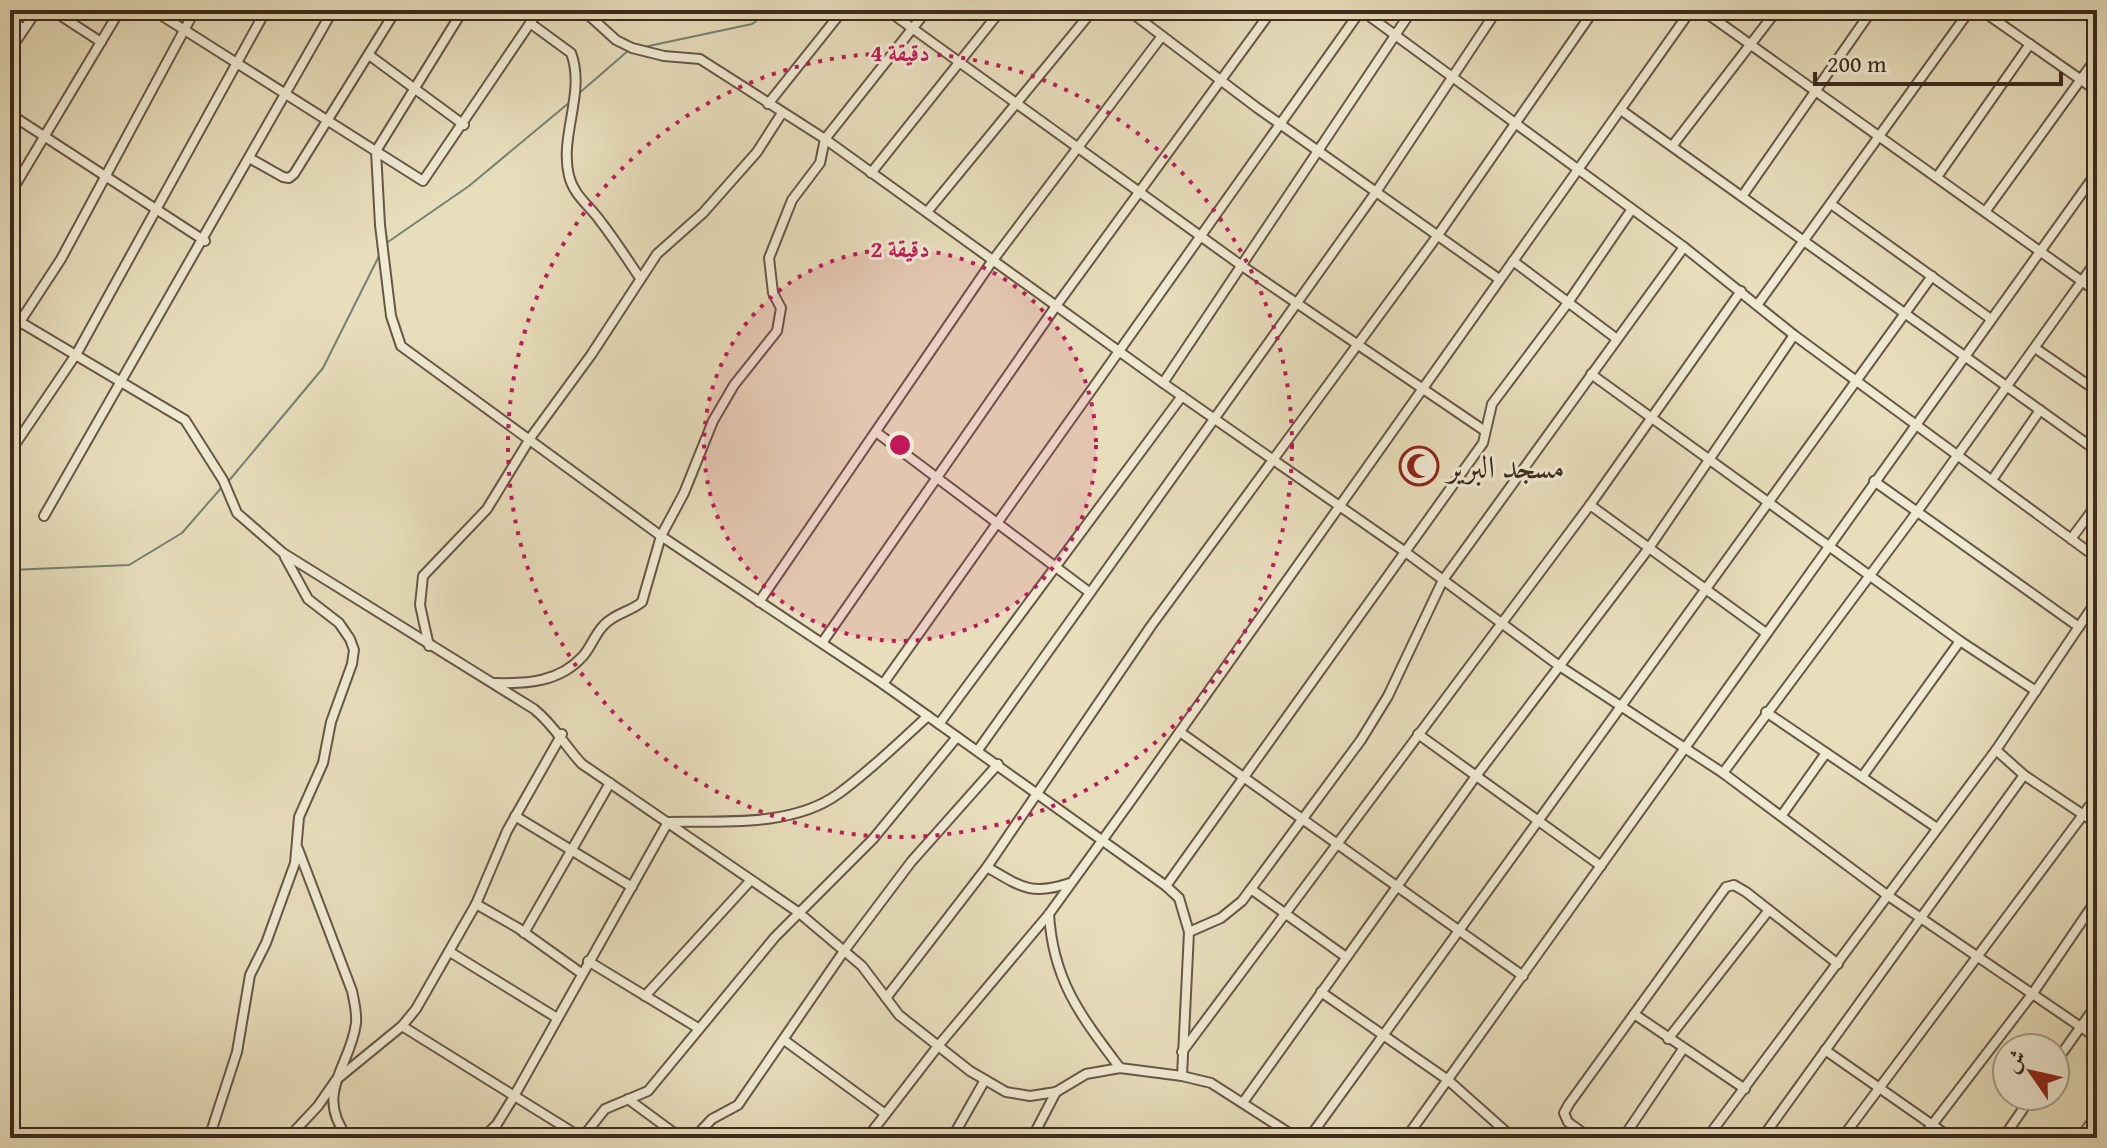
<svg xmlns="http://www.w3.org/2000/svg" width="2107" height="1148" font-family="'Gentium Book Plus',Amiri,serif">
<rect width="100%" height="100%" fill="#e8debc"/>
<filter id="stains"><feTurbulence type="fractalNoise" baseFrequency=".0025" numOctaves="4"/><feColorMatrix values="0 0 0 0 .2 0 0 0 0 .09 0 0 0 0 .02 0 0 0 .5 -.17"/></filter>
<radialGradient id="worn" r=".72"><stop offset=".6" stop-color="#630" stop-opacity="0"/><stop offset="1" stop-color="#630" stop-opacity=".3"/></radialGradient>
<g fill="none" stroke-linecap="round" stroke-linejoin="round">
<g stroke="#738275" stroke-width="2">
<path d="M644,47l108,-23 20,-14"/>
<path d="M577,95l52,-45"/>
<path d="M385,244l84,-58 101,-84"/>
<path d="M227,483l96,-115 57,-114"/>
<path d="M10,570l119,-5 53,-32 40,-46"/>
</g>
<defs>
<g id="street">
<path d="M52,10l49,32"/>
<path d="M153,10l270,171 116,-171"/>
<path d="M463,10l-87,141 4,74 11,91 10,30 260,190 222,148 283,202 13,12 10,34 -7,144"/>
<path d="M583,10l33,30 16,8 32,8 36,3 125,80 338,244 241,168 154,114 165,108 164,122 210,143"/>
<path d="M887,10l355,256 243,165"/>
<path d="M1128,10l128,97 243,172"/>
<path d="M1702,10l395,282"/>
<path d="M1981,10l116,81"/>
<path d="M10,20l14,9"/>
<path d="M595,20l7,-10"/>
<path d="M530,23l41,30c15,39 -12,83 -2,123 5,20 21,30 32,46 14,18 26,37 39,56"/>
<path d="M10,50l27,-40"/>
<path d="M369,55l95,70"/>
<path d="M768,104l75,-94"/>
<path d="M1621,110l476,341"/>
<path d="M10,114l195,127"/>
<path d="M1673,145l104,-135"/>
<path d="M251,159l32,18 6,1 5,-4 102,-164"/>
<path d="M871,173l130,-163"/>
<path d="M1937,177l93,-133"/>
<path d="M10,194l110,-184"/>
<path d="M1743,195l129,-185"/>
<path d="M1831,204l160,115"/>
<path d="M927,212l166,-202"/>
<path d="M1985,212l112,-155"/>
<path d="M1513,261l104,78"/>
<path d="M1758,304l212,-294"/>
<path d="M10,316l175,104 38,60 14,33 46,40 251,156c22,18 30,36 48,55l216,148 64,54 37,49 71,56 36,21 24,4 26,-4 30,-18 34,-6 62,8 29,7 86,55"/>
<path d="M10,337l51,-78 134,-249"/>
<path d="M2035,348l62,43"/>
<path d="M1591,374l369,267 76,50"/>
<path d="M1163,383l249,-373"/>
<path d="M876,432l213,160"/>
<path d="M10,452l67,-99 189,-343"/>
<path d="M1992,480l48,-70"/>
<path d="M1874,481l205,146"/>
<path d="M1590,505l176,128"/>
<path d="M44,516l289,-506"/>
<path d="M2071,539l26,-35"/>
<path d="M759,602l234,-342 169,-224"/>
<path d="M822,643l234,-337 216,-296"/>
<path d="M429,646l-9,-41 3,-29 64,-67 44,-72 60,-82 66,-101 46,-41 54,-61 25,-39"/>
<path d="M495,683c32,1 65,-1 88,-27 8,-9 12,-22 21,-31 11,-12 26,-13 38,-23l19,-66 23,-43 29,-72 21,-36 43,-54 4,-23 -8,-15 -4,-35 23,-58 28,-37 5,-24 102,-129"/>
<path d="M883,684l478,-674 323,237 110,88 303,223"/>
<path d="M1766,712l171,116"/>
<path d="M939,724l243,-328"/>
<path d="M1180,732l343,244"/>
<path d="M1418,734l183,132"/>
<path d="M978,750l398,-558 121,-182"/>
<path d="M1996,750l28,25"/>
<path d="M1723,773l194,-261 180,-252"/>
<path d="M1862,777l98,-136"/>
<path d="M1782,815l44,-62"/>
<path d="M515,816l117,71"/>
<path d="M298,849l54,142c2,10 5,21 4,32 -5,43 -43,70 -8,115"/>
<path d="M987,867c34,20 44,29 83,16"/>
<path d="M1166,886l317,-443 9,-39 75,-100 65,-95"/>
<path d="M1251,889l95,68"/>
<path d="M476,904l42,24 63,45"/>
<path d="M1049,914c4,67 32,102 71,154"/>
<path d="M1189,932l32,-14 21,-17 119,-161 27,-44 55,-116 241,-333"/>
<path d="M524,933l86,-150"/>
<path d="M450,952l107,66"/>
<path d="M588,961l110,67"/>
<path d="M1321,992l127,88 65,58"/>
<path d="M645,996l106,-116"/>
<path d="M886,998l101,-131 164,-241 287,-391 156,-225"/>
<path d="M1634,1014l111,75"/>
<path d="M402,1026l180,112"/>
<path d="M1668,1039l101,-129"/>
<path d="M784,1040l100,73"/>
<path d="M1825,1050l126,88"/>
<path d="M1182,1052l408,-547 151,-214"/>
<path d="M2055,1063l42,-59"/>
<path d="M628,1099l53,39"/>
<path d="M1244,1101l232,-325 173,-228 145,-213"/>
<path d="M209,1138l28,-86 13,-77 16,-32 29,-80 4,-46 24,-54 8,-41 21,-58 2,-14 -4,-11 -11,-16 -31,-24 -23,-42"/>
<path d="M288,1138l30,-32 18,-26 66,-54 14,-17 60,-105 31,-73 55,-97"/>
<path d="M483,1138l14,-14 16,-26 155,-276c53,-1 125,5 170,-28 32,-23 61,-52 90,-78"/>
<path d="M582,1138l23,-29 43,-18 127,-154 98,-98 84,-102"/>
<path d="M694,1138l18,-19 26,-14 106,-154 67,-89 87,-98"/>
<path d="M867,1138l71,-92 111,-132 81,-112 561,-792"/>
<path d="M952,1138l33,-58"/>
<path d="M1032,1138l24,-46"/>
<path d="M1309,1138l623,-862"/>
<path d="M1406,1138l691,-966"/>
<path d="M1590,1138l-22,-16 -4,-9 5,-9 157,-217 8,-2 12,7 92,72"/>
<path d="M1623,1138l60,-89"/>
<path d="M1707,1138l289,-388 101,-150"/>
<path d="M1762,1138l262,-363 73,49"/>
<path d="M1842,1138l255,-342"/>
<path d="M1922,1138l111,-145 64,-94"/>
<path d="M2003,1138l29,-42"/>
<path d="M2080,1138l17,-23"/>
</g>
</defs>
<use href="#street" stroke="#685746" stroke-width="12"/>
<use href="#street" stroke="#f0ead3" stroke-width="8"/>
</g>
<circle cx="900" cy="445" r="196" fill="#c2185b" fill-opacity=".12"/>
<g fill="none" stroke="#c2185b" stroke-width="4" stroke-dasharray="4 8">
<circle cx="900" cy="445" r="196"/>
<circle cx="900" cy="445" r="392"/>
</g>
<defs>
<symbol id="mosque-ring" viewBox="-11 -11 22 22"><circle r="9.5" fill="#f0ead3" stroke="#8f2418" stroke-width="1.5"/><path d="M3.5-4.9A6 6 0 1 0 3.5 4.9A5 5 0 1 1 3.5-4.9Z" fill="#8f2418"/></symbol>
</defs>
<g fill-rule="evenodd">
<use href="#mosque-ring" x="1397" y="444" width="44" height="44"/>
</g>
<g text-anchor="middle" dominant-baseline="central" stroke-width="6" stroke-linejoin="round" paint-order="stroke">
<g font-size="32" fill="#3d2a1f" stroke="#f0ead3" text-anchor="start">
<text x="1447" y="466">مسجد البرير</text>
</g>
</g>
<circle cx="900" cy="445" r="12" fill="#c2185b" stroke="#f0ead3" stroke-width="4"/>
<g font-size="24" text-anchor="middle" font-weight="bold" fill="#c2185b" stroke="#f0ead3" stroke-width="6" stroke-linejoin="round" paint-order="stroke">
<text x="900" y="61">4 دقيقة</text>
<text x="900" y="257">2 دقيقة</text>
</g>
<rect width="2107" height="1148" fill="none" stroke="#e8debc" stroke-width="40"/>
<rect x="12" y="12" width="2083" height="1124" fill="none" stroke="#3d2a1f" stroke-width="4"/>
<rect x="20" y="20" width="2067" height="1108" fill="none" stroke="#3d2a1f" stroke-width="2"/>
<g transform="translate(2031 1072) rotate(304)"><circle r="38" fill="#f0ead3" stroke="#a89d8b" stroke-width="2"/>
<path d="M0-6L14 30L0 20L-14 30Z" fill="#8f2418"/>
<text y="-12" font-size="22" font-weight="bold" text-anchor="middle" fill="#3d2a1f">ش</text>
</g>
<path d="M1815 72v12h246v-12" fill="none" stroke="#3d2a1f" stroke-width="4"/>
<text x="1827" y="72" font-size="24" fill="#3d2a1f" stroke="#f0ead3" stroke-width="6" paint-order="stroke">200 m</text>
<rect width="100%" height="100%" filter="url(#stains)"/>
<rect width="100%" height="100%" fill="url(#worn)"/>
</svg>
